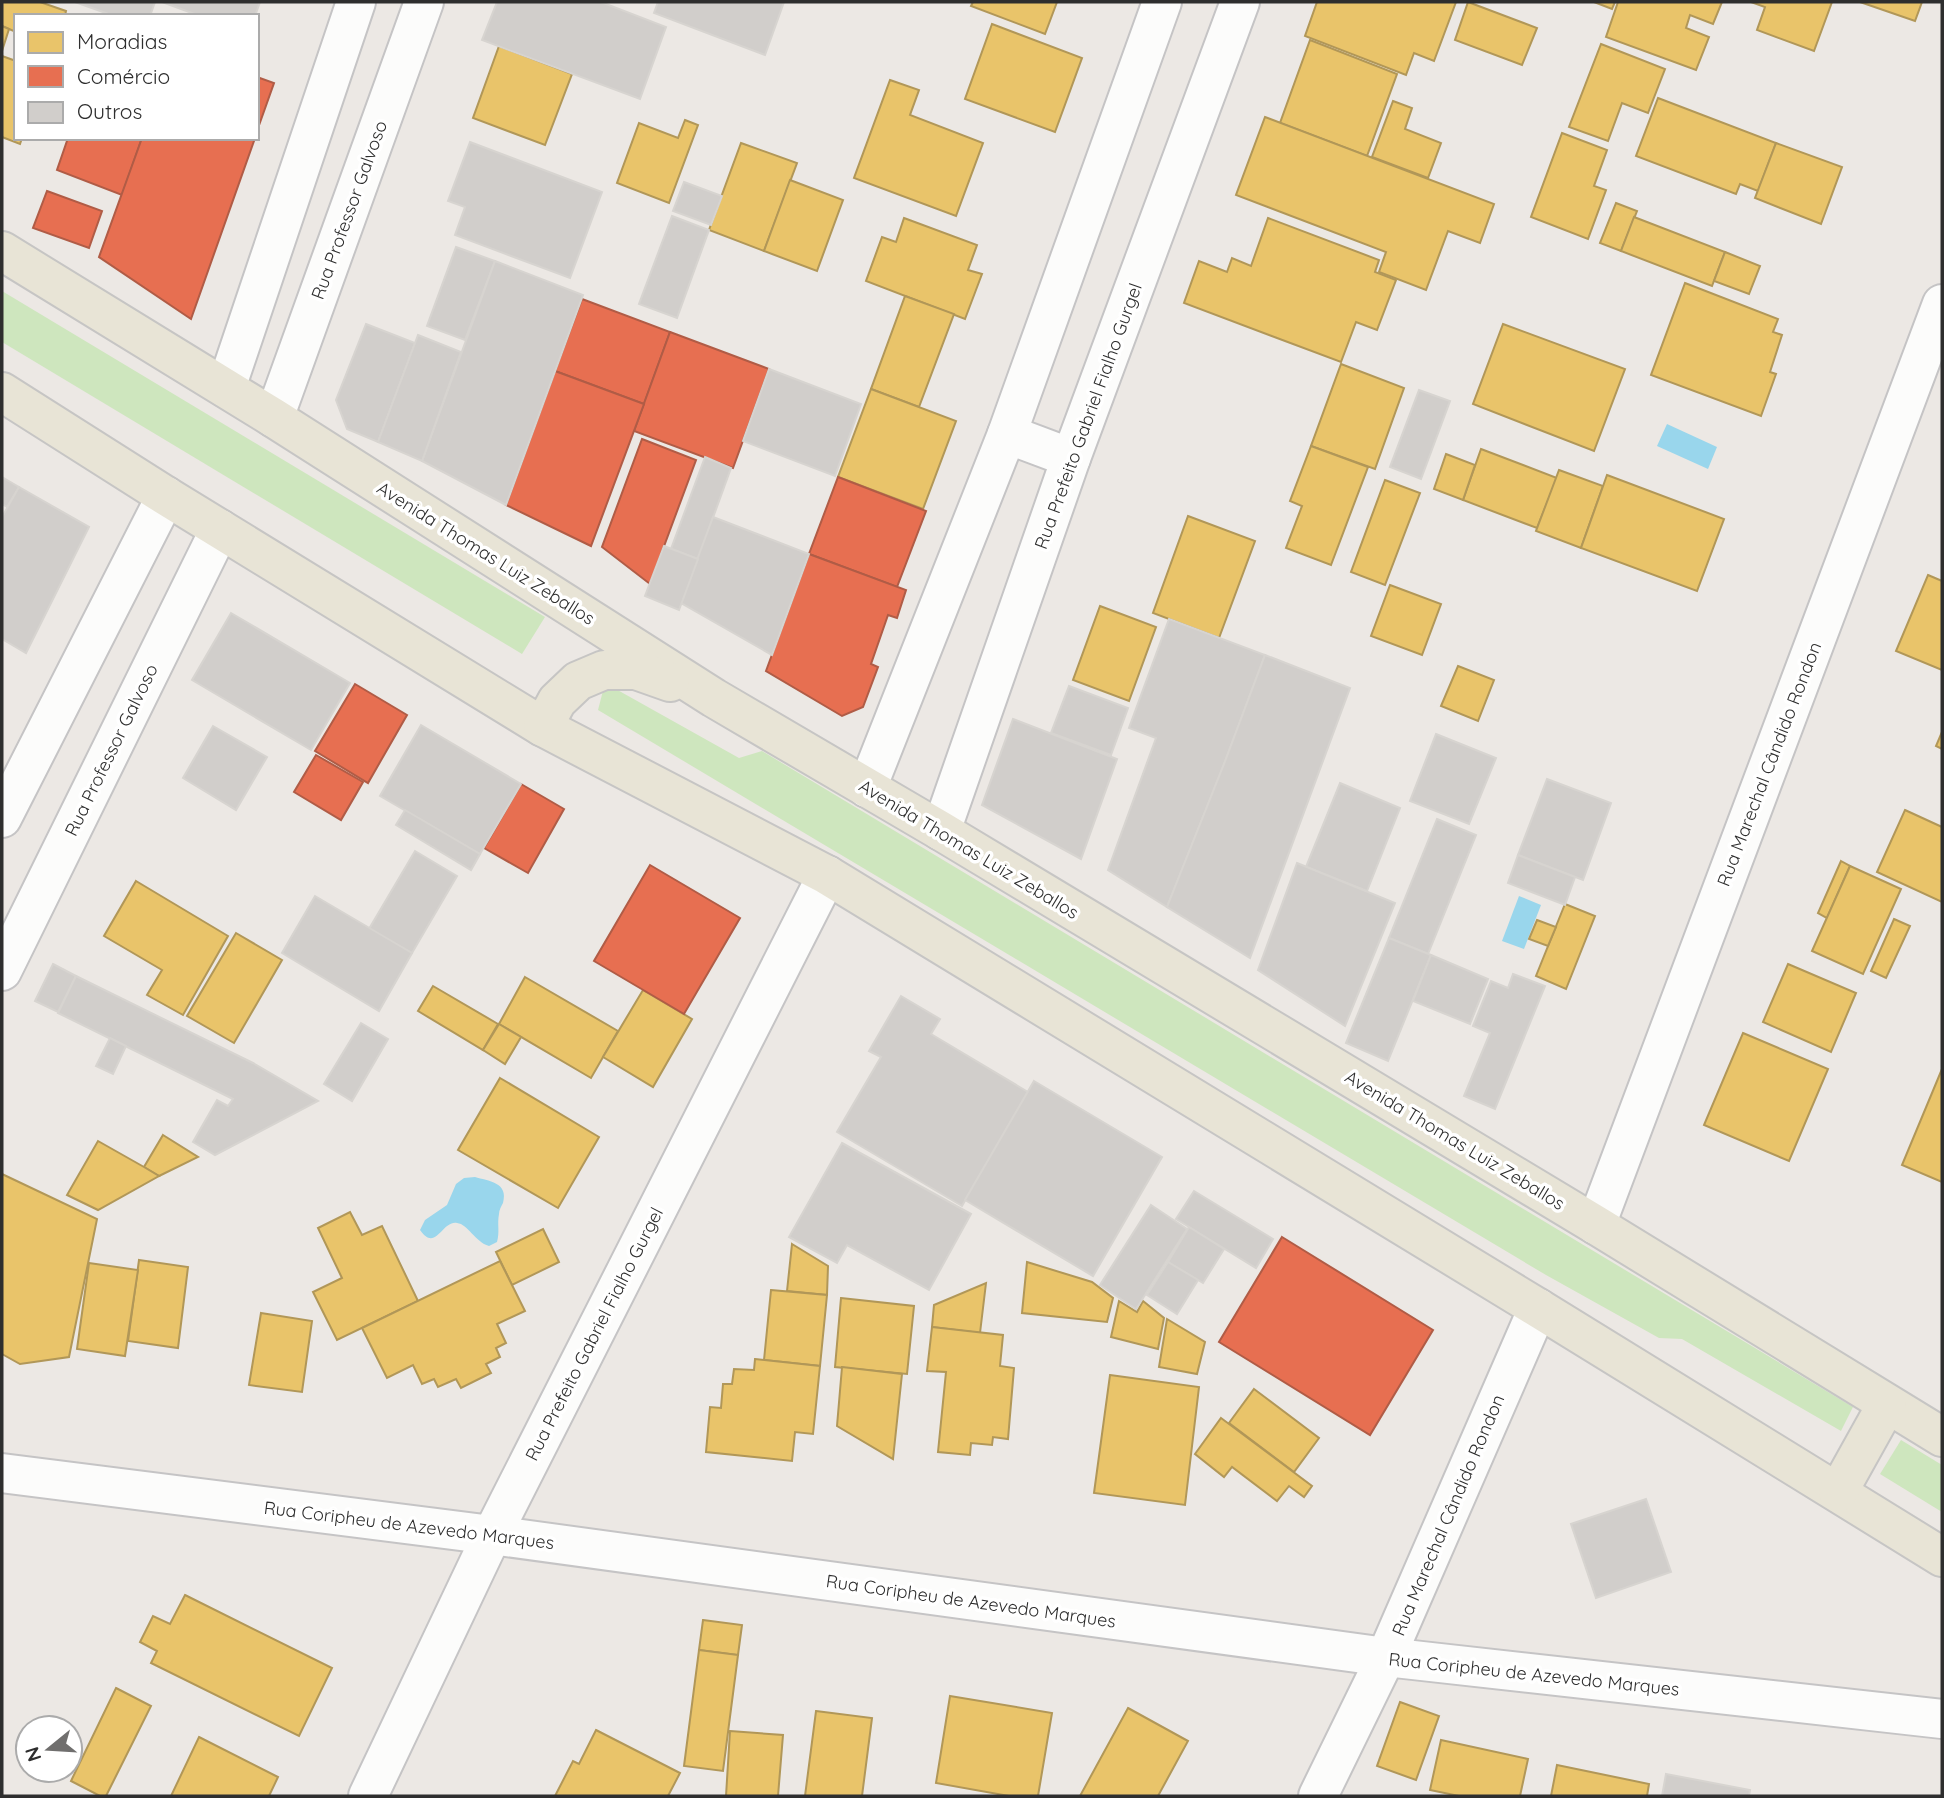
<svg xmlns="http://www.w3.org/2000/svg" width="1944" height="1798" font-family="Quicksand,sans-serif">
<rect width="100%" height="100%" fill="#ece8e4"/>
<g fill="#cee6be">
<path d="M2,291l543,326 -23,37 -520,-312z"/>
<path d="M605,683l134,75 23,-7 1091,656 -12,24 -159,-92 -23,-1 -113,-63 -948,-565z"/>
<path d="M1901,1440l41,25v47l-62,-38z"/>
</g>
<g fill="#99d6ec">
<path d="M1667,424l50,23 -9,22 -51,-23z"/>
<path d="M1519,896l22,9 -17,44 -22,-8z"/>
<path d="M475,1177c13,4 34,5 28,26 -2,4 -4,7 -4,11 -2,10 1,18 -2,28l-8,4c-14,-4 -21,-22 -32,-23 -15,-3 -21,30 -37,7l5,-10 22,-15 9,-21 8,-6z"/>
</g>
<g fill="#e9c46a" stroke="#b19758" stroke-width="2">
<path d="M2,2h38l26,9 -1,5h-49v16l-14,-6z"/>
<path d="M973,2h84l-12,32 -74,-28z"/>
<path d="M1317,2h139l-22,59 -20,-8 -8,22 -101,-39z"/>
<path d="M1468,2l69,26 -15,37 -67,-25z"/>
<path d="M1594,2h21l-3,7z"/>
<path d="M1618,2h104l-9,22 -23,-9 -4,13 23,9 -13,33 -90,-33z"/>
<path d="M1751,2h81l-18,49 -57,-21 8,-23z"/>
<path d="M1860,2h62l-7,19z"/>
<path d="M992,24l90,34 -27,74 -90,-33z"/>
<path d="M2,26l7,3 -7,22z"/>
<path d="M1310,40l87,34 -30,82 -87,-33z"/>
<path d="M1601,44l64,25 -17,44 -26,-10 -14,38 -39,-14z"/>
<path d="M499,46l73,28 -27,71 -72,-27z"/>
<path d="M2,56l14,5v77h6l-2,6 -18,-7z"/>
<path d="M890,80l29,10 -9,25 73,28 -27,73 -102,-38z"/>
<path d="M1658,98l118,45 -18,48 -18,-7 -4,10 -100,-38z"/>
<path d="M1393,101l19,7 -7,21 36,14 -13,35 -56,-21z"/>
<path d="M1265,117l229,87 -14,39 -32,-12 -22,59 -47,-18 7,-20 -150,-57z"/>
<path d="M685,120l13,5 -29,78 -52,-20 22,-60 39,15z"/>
<path d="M1562,133l45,17 -13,36 12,4 -18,49 -57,-22z"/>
<path d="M741,143l56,20 -33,88 -55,-21z"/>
<path d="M1776,143l66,24 -21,57 -66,-26z"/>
<path d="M790,180l53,20 -26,71 -53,-20z"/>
<path d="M1616,203l21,8 -16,40 -21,-8z"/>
<path d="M1634,217l91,35 -13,34 -91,-35z"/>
<path d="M904,218l73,27 -9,25 14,4 -17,45 -99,-38 16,-44 14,5z"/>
<path d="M1268,218l111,42 -4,12 21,8 -19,50 -21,-8 -15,40 -157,-59 15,-42 28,11 5,-14 19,8z"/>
<path d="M1725,252l35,14 -11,28 -35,-13z"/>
<path d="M1685,283l93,36 -5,13 9,3 -12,37 6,2 -15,42 -110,-41z"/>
<path d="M905,296l49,18 -35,93 -48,-18z"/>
<path d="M1503,324l122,45 -31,82 -121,-47z"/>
<path d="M1341,364l63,24 -29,81 -64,-23z"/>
<path d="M871,389l85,32 -33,88 -85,-32z"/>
<path d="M1311,446l57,21 -37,98 -45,-17 16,-42 -12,-5z"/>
<path d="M1481,449l76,29 -20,50 -74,-28z"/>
<path d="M1446,454l29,11 -12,35 -29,-11z"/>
<path d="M1559,470l44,16 -22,62 -45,-17z"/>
<path d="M1607,475l117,44 -27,72 -116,-43z"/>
<path d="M1385,480l35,13 -35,92 -34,-13z"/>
<path d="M1188,516l67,25 -36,97 -66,-25z"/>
<path d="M1928,575l14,6v89l-46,-19z"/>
<path d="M1390,585l51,19 -19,51 -51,-19z"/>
<path d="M1100,606l56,21 -27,74 -56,-21z"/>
<path d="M1458,666l36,14 -16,41 -37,-15z"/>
<path d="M1942,732v17l-6,-3z"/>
<path d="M1905,810l37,17v75l-65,-30z"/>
<path d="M1841,861l9,5 -23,52 -9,-5z"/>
<path d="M1850,866l51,23 -38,85 -51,-23z"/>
<path d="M136,881l92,55 -45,79 -36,-20 15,-25 -58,-34z"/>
<path d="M1565,904l30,12 -29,73 -30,-13z"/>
<path d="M1894,919l16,7 -24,52 -15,-7z"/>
<path d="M1537,920l19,7 -8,19 -19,-7z"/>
<path d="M236,933l46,27 -48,83 -47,-27z"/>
<path d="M1788,964l68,29 -25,59 -68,-30z"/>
<path d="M525,977l93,54 -27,47 -92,-54z"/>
<path d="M433,986l65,38 -15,26 -65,-39z"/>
<path d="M643,990l49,29 -39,68 -50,-30z"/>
<path d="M499,1024l22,13 -16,27 -22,-14z"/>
<path d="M1743,1033l85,36 -39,92 -85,-36z"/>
<path d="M1942,1069v113l-40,-17z"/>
<path d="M500,1078l99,59 -41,71 -100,-58z"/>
<path d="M163,1135l35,22 -39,19 -15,-9z"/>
<path d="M98,1141l46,26 15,9 -61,34 -31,-15z"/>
<path d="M2,1174l95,45 -28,138 -49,7 -18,-10z"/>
<path d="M350,1212l12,23 20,-9 36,75 -81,39 -24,-48 29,-14 -24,-50z"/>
<path d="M543,1229l16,33 -47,23 -16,-33z"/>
<path d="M792,1244l36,22 -1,29 -40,-4z"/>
<path d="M139,1260l49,7 -10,81 -50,-7z"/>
<path d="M500,1261l25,50 -28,13 9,19 -10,5 4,9 -14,7 5,9 -30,15 -5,-9 -18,8 -4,-8 -12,5 -9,-19 -26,13 -25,-50z"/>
<path d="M1027,1262l65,20 21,16 -6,24 -85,-9z"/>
<path d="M89,1263l49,7 -13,86 -48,-7z"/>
<path d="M986,1283l-6,50 -48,-6 2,-22z"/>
<path d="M771,1290l56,5 -7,71 -56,-6z"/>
<path d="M841,1298l73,8 -7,68 -72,-7z"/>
<path d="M1119,1301l18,11 6,-11 21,17 -6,31 -47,-12z"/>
<path d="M261,1313l51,8 -10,71 -53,-7z"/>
<path d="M1167,1319l38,23 -8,32 -38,-7z"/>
<path d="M932,1327l71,8 -3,31 14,2 -6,71 -15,-2 -1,8 -21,-2 -1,12 -32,-3 8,-80 -19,-1z"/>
<path d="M755,1359l65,7 -7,68 -18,-2 -3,29 -86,-9 4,-45 11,1 2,-24h9l2,-15 20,1z"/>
<path d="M842,1367l60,7 -9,85 -56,-33z"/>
<path d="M1110,1375l89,12 -14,118 -91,-12z"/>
<path d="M1254,1389l65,49 -25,34 -65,-49z"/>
<path d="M1221,1418l91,68 -8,11 -15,-11 -12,15 -45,-34 -8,10 -29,-23z"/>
<path d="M185,1595l147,73 -33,68 -148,-73 6,-12 -17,-9 13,-26 17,8z"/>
<path d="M703,1620l39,5 -4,30 -39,-5z"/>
<path d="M699,1650l39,5 -15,116 -39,-5z"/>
<path d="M116,1688l35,18 -45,90h-6l-29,-15z"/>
<path d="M950,1696l102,17 -14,83h-29l-73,-13z"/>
<path d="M1400,1702l39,14 -23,64 -39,-14z"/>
<path d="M1128,1708l60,33 -30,55h-78z"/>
<path d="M816,1711l56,7 -10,78h-57z"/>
<path d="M596,1730l84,43 -12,23h-113l18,-35 6,3z"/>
<path d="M730,1731l53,4 -5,61h-52z"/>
<path d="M199,1737l79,40 -9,19h-98z"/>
<path d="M1441,1740l87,19 -8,37h-61l-29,-6z"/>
<path d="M1557,1765l92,19 -2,12h-96z"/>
</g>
<g fill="#e76f51" stroke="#b05c46" stroke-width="2">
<path d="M257,77l17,6 -17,48z"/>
<path d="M68,138h74l-20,57 -65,-25z"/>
<path d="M142,138h113l-64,181 -92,-62z"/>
<path d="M47,191l55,20 -13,37 -56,-20z"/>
<path d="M582,299l88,33 -26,72 -89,-33z"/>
<path d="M670,332l99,37 -36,99 -99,-37z"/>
<path d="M555,371l89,33 -53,142 -85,-41z"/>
<path d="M642,439l54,21 -46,124 -48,-37z"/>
<path d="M838,477l88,34 -29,76 -88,-33z"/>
<path d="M809,554l97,36 -9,28 -9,-3 -17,49 7,3 -15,40 -21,9 -76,-45z"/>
<path d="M355,684l52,31 -39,68 -53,-32z"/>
<path d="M316,755l47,27 -22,38 -47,-28z"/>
<path d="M521,784l43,25 -36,64 -44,-25z"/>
<path d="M650,865l90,53 -56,96 -90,-53z"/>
<path d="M1282,1237l151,93 -63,105 -151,-93z"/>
</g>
<g fill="#d1cecb" stroke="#d7d4d0" stroke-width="2">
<path d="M75,2h80l-5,14h-36z"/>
<path d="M162,2h98l-5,14h-55z"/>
<path d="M497,2h104l65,25 -26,72 -158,-59z"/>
<path d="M658,2h126l-19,53 -111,-42z"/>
<path d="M470,142l132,50 -32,86 -115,-43 10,-28 -17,-6z"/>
<path d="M684,182l38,14 -11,29 -38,-14z"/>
<path d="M672,216l37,14 -32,88 -38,-14z"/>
<path d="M456,247l39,14 -30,79 -38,-14z"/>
<path d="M495,261l88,34 -77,210 -84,-44z"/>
<path d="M366,324l49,19 -37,99 -31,-13 -11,-29z"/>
<path d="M418,335l43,17 -39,109 -44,-19z"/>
<path d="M769,369l92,35 -26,72 -92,-35z"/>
<path d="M1419,390l31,11 -29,78 -31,-12z"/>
<path d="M705,457l26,11 -33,91 -27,-10z"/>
<path d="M2,477l17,10 -12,20 -5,-3z"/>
<path d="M19,487l70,40 -63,126 -24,-14v-122z"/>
<path d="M713,517l96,37 -37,101 -91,-52z"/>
<path d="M664,546l34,13 -19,51 -34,-14z"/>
<path d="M231,613l119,70 -39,67 -119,-70z"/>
<path d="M1169,619l96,36 -41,109 -57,143 -59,-37 48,-132 -27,-10z"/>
<path d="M1265,655l85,33 -100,270 -83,-51 57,-143z"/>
<path d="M1069,686l59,22 -17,47 -60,-22z"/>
<path d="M1013,719l104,40 -36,100 -99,-54z"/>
<path d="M421,725l100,59 -41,70 -100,-58z"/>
<path d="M213,726l54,31 -31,53 -53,-32z"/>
<path d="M1436,734l60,24 -27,66 -59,-23z"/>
<path d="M1547,779l64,24 -28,77 -65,-25z"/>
<path d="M1340,783l60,25 -33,83 -61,-24z"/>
<path d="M405,810l75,44 -9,16 -75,-45z"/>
<path d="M1437,819l39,16 -48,119 -39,-16z"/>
<path d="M415,851l42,25 -45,77 -43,-24z"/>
<path d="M1518,855l57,22 -10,28 -57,-22z"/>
<path d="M1297,863l98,40 -50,123 -87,-56z"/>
<path d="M315,896l97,57 -33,58 -97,-58z"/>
<path d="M1389,938l42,17 -43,106 -42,-18z"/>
<path d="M1431,955l57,24 -18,45 -57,-23z"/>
<path d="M53,964l23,12 -18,36 -23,-11z"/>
<path d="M1513,974l32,12 -50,123 -31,-13 26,-63 -17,-7 18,-45 17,7z"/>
<path d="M76,976l177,87 65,38 -103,54 -22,-13 24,-42 11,6 5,-7 -175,-86z"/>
<path d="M901,996l39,23 -9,15 97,58 -66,114 -125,-74 44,-75 -12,-6z"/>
<path d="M361,1023l27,16 -36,62 -28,-17z"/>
<path d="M110,1038l16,8 -13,28 -17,-8z"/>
<path d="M1034,1081l128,76 -69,119 -128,-76z"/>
<path d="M842,1143l129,71 -42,76 -82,-45 -10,18 -48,-26z"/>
<path d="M1194,1191l79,48 -17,29 -80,-49z"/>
<path d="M1151,1205l36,24 -51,80 -36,-24z"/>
<path d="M1189,1227l35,22 -21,34 -35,-21z"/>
<path d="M1168,1262l30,18 -21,34 -30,-19z"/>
<path d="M1646,1499l25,73 -75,26 -25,-74z"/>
<path d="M1666,1774l84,16 -1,6h-87z"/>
</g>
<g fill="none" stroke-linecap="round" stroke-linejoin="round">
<defs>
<g id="minor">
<path d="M226,388l130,-386"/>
<path d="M274,418l150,-416"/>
<path d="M1007,434l64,24"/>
<path d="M867,788l140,-354 155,-432"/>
<path d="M2,818l164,-322"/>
<path d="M941,831l130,-373 169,-456"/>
<path d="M2,971l218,-442"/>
<path d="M1596,1225l346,-921"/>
<path d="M2,1473l490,62 894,122 556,62"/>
<path d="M368,1796l124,-261 335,-660"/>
<path d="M1318,1796l68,-139 152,-349"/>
</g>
<g id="major">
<path d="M2,251l272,167 440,280 227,133 655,394 346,212"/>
<path d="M2,392l164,104 377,231 284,148 711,433 404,249"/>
<path d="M543,727l14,-26 21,-20 26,-11h32l34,12"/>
<path d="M1838,1492l49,-88"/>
</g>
</defs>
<use href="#minor" stroke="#c5c4c5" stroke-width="42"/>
<use href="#major" stroke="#c6c5c4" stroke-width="42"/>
<use href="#minor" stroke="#fcfcfb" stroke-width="38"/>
<use href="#major" stroke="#e8e4d6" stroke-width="38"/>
</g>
<g text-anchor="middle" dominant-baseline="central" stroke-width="7" stroke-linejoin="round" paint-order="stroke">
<g font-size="18" fill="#2e2e2e" stroke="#fff">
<text transform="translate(349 210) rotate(-70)">Rua Professor Galvoso</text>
<text transform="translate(1088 416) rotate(-70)">Rua Prefeito Gabriel Fialho Gurgel</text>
<text transform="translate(486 553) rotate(32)">Avenida Thomas Luiz Zeballos</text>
<text transform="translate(111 750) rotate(-64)">Rua Professor Galvoso</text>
<text transform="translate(1769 764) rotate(-69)">Rua Marechal Cândido Rondon</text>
<text transform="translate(969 849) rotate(31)">Avenida Thomas Luiz Zeballos</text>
<text transform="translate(1455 1140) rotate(31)">Avenida Thomas Luiz Zeballos</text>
<text transform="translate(594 1334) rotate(-63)">Rua Prefeito Gabriel Fialho Gurgel</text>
<text transform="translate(1448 1515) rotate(-67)">Rua Marechal Cândido Rondon</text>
<text transform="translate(409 1525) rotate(7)">Rua Coripheu de Azevedo Marques</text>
<text transform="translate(971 1601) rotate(8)">Rua Coripheu de Azevedo Marques</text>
<text transform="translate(1534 1674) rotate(6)">Rua Coripheu de Azevedo Marques</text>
</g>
</g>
<rect width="1944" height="1798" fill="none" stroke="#2e2e2e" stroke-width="7"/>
<rect x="14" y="14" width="245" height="126" fill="#ffffff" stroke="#ababab" stroke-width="2"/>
<rect x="28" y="32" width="35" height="21" fill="#e9c46a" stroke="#ababab" stroke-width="2"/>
<text x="77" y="49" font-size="21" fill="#2e2e2e">Moradias</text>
<rect x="28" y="66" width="35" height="21" fill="#e76f51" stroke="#ababab" stroke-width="2"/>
<text x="77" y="84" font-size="21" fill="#2e2e2e">Comércio</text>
<rect x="28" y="102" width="35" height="21" fill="#d1cecb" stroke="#ababab" stroke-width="2"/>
<text x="77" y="119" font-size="21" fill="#2e2e2e">Outros</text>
<g transform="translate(49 1749) rotate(252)"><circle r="33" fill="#ffffff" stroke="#ababab" stroke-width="2"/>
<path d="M0-5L12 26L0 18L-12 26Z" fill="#706f6e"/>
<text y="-10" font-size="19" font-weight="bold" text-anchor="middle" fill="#2e2e2e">N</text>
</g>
</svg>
